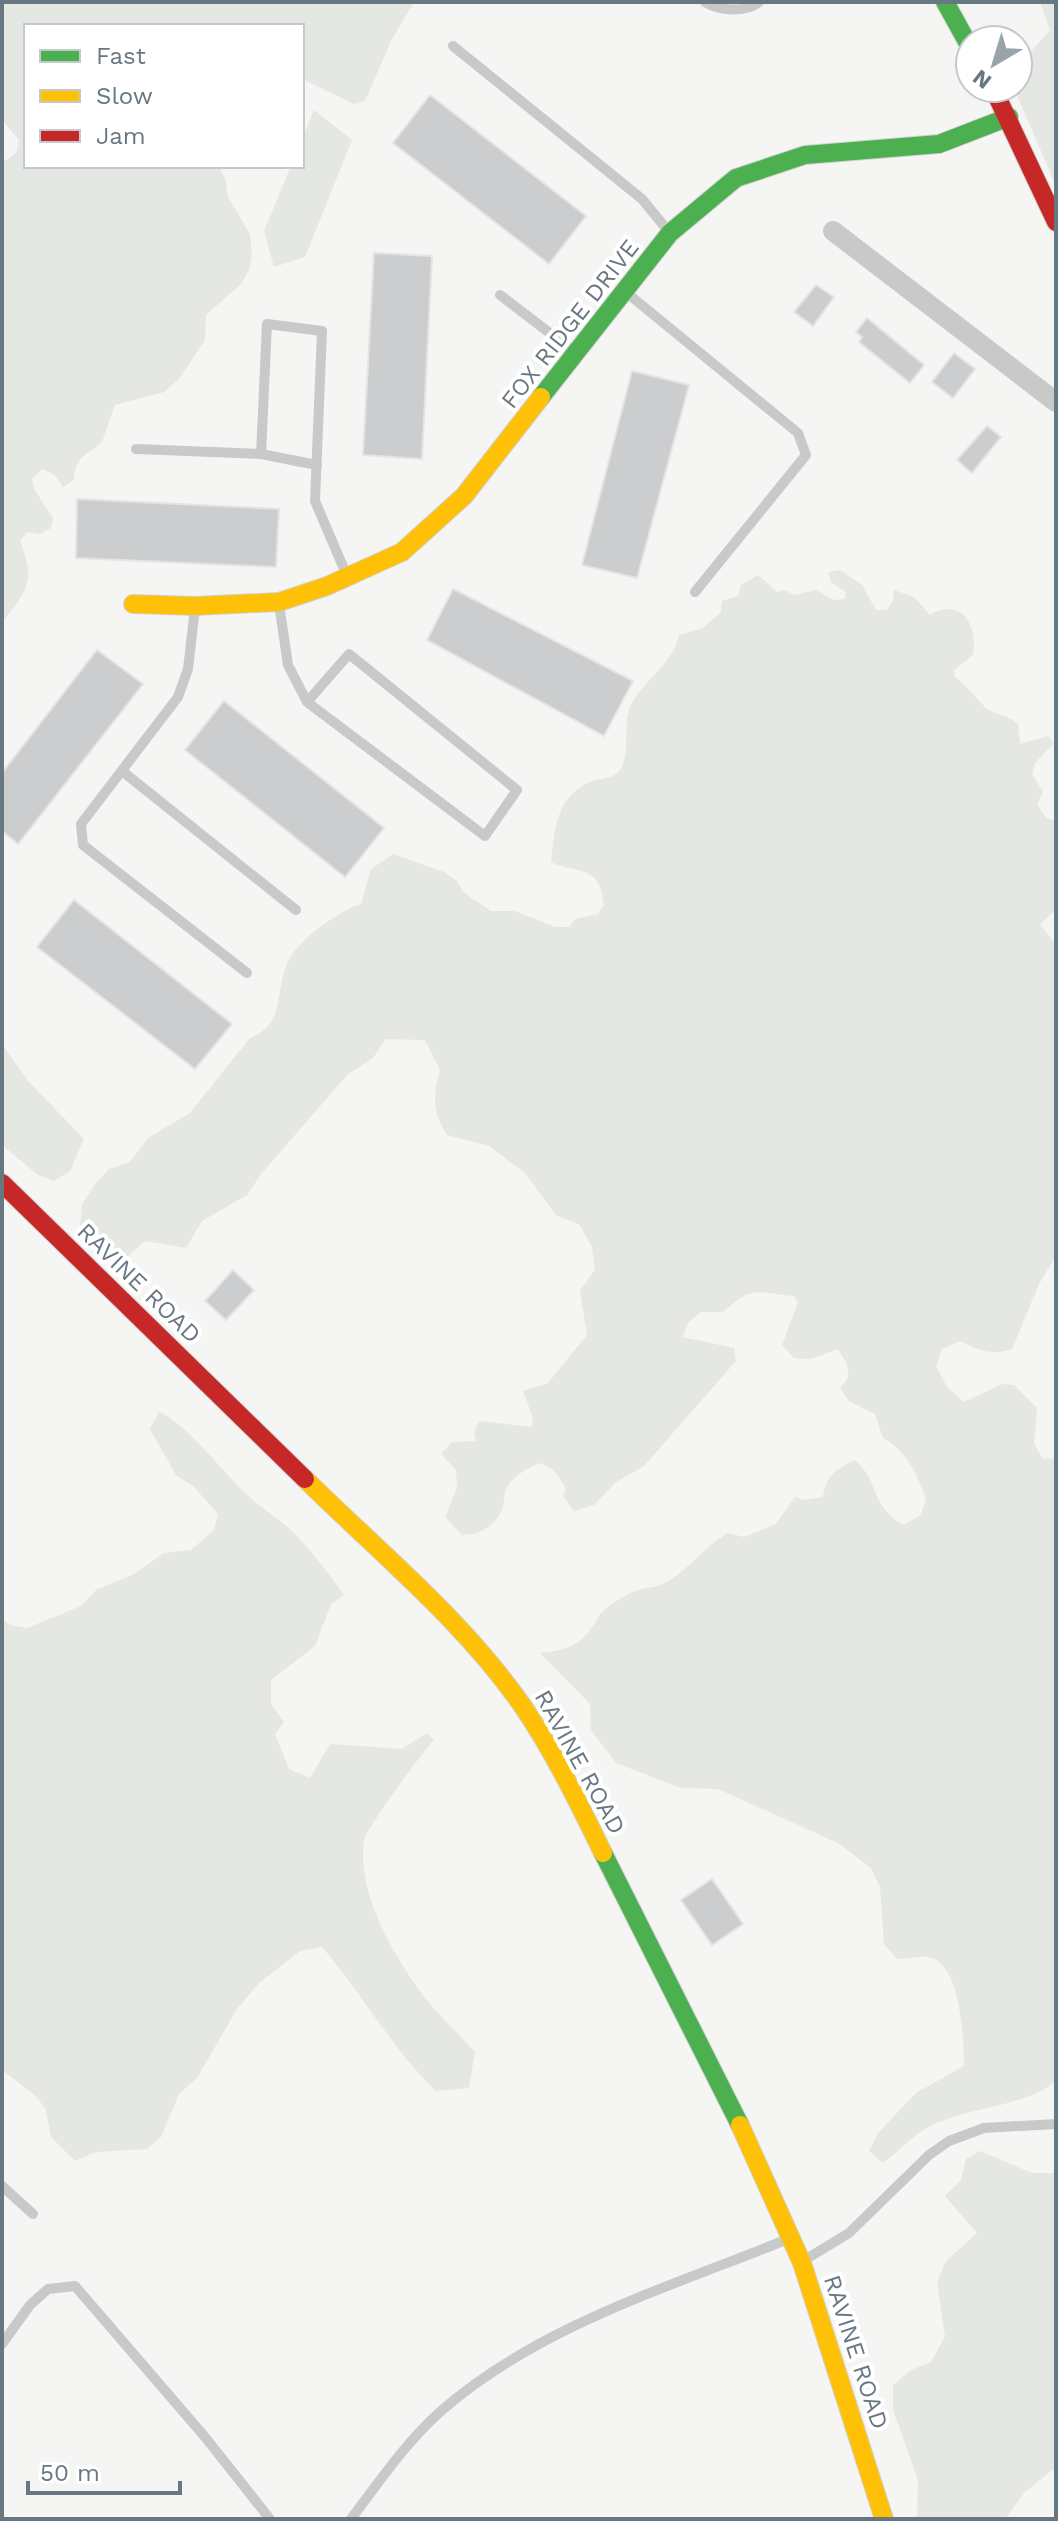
<svg xmlns="http://www.w3.org/2000/svg" width="1058" height="2521" font-family="'Work Sans',sans-serif">
<rect width="100%" height="100%" fill="#f5f5f4"/>
<g fill="#e4e7e2">
<path d="M2,2h412l-23,39 -26,60 -11,3 -52,-25v-53h-276v140h192l8,14 1,15 23,39 2,20 -3,16 -8,14 -35,31 -1,25 -26,39 -15,13 -49,13 -13,37c-16,14 -27,14 -28,38l-11,7 -8,-12 -13,-6 -10,10 2,10 19,29 -2,10 -11,6 -13,-2 -7,9c16,41 8,48 -18,82v-460l15,-11 2,-12 -17,-20z"/>
<path d="M1040,2h16v184l-42,-98h4v-22l32,-36z"/>
<path d="M314,110l38,30 -47,117 -31,10 -10,-36 27,-65h11v-27z"/>
<path d="M840,570l22,15 14,25h11l6,-9 1,-11 20,7 16,18c32,-19 48,11 43,40l-19,15 1,7c12,8 26,28 34,33 11,6 19,5 29,14l2,20 28,-8 6,7 -19,20 -3,11 11,18 -6,12 9,14 10,3v88l-16,16 16,19v312l-17,28 -27,65c-21,7 -33,1 -52,-8l-18,8 -6,17 11,21 17,15 38,-18 12,1 23,23 -3,36 9,15 13,-1v623c-39,30 -93,24 -134,50 -14,9 -25,22 -39,32l-14,-12 9,-18 38,-40 48,-27c0,-26 -3,-103 -35,-109 -10,-1 -22,2 -32,2l-13,-15 -4,-57 -9,-19 -33,-25 -120,-54 -37,-1 -65,-25 -25,-33 -1,-26 -50,-51c23,-2 39,-6 53,-27 4,-5 5,-11 10,-15 8,-7 23,-17 32,-20 13,-4 23,-3 35,-11 22,-14 36,-35 58,-47l16,4 32,-13 19,-27 9,3 19,-3c3,-22 13,-28 32,-37 26,23 13,43 48,65l18,-10 5,-16c-8,-24 -20,-49 -43,-61l-8,-24 -26,-13 -9,-13c15,-14 7,-24 -2,-39l-27,10 -17,-1 -12,-13 16,-42 -4,-7c-39,-3 -40,-12 -71,16h-22l-12,10 -7,15 52,11 2,13 -92,105 -28,16 -22,23 -20,6 -11,-15 3,-7c-7,-13 -13,-22 -27,-26 -12,6 -23,11 -31,22 -5,7 -3,16 -6,24 -6,17 -23,26 -40,26l-17,-18 12,-29 -1,-18 -15,-16 11,-12 24,-1 -2,-9 5,-11 53,6 1,-9 -10,-27 25,-8 39,-48 -7,-44 15,-22 -3,-22 -12,-22 -24,-10 -31,-42 -36,-27 -42,-11c-15,-24 -14,-38 -7,-65l-15,-30 -39,-1 -13,19 -25,16 -87,100 -14,21 -45,26 -16,27 -41,-7 -18,16 -18,-3 -29,-27 2,-22 13,-21 14,-15 21,-7 18,-24 42,-25 60,-75c37,-14 24,-50 39,-78 10,-21 50,-49 72,-56l10,-35 22,-15 51,18 13,9 6,11 28,19h24l40,16h14l6,-8 23,-5 6,-9c-5,-43 -24,-29 -53,-43 4,-31 4,-62 36,-79 9,-5 21,-3 29,-9 16,-11 7,-48 13,-64 11,-29 44,-44 50,-75l24,-7 18,-16 1,-11 16,-5 3,-11 17,-10 19,17 8,-2 9,5 22,-5 17,10 12,-1 1,-7 -15,-10 -3,-10z"/>
<path d="M2,1044l26,37 56,58 -14,32 -16,10 -16,-6 -36,-30z"/>
<path d="M159,1412c23,8 61,56 81,76 13,14 29,24 44,36 23,20 42,46 60,71l-13,9 -16,42 -44,34v24l13,18 -9,12 14,35 21,9 20,-34 72,5 25,-16 7,7c-12,13 -68,88 -70,101 -8,52 31,117 61,157 15,19 34,36 50,54l-6,36 -33,3c-44,-42 -74,-98 -114,-144l-22,4 -41,32 -22,26 -40,69 -18,16 -18,43 -14,12 -51,3 -21,9 -24,-24 -5,-27 -10,-14 -34,-26v-451l8,6 17,3 54,-22 15,-16 38,-16 30,-21 27,-3 23,-20 4,-16 -24,-27 -18,-12 -26,-46z"/>
<path d="M980,2151l52,22h24v294l-31,25 -20,27h-88l1,-39 -25,-70v-25l18,-15 20,-8 14,-26 -8,-54 9,-21 31,-28 -32,-37 16,-16 5,-21z"/>
</g>
<g fill="#cccdce" stroke="#e4e4e4" stroke-width="2">
<path d="M430,95l156,121 -37,48 -156,-121z"/>
<path d="M374,253l58,3 -10,203 -59,-4z"/>
<path d="M816,285l18,12 -21,29 -19,-14z"/>
<path d="M867,318l57,47 -14,18 -51,-41 3,-5 -6,-5z"/>
<path d="M954,353l21,16 -22,29 -21,-16z"/>
<path d="M632,371l57,14 -52,193 -55,-13z"/>
<path d="M987,426l14,11 -29,36 -15,-13z"/>
<path d="M77,499l202,10 -3,58 -200,-9z"/>
<path d="M453,589l180,92 -29,55 -177,-96z"/>
<path d="M97,650l46,34 -125,160 -16,-13v-58z"/>
<path d="M224,701l160,127 -39,49 -160,-127z"/>
<path d="M74,900l158,124 -37,45 -158,-122z"/>
<path d="M233,1270l21,20 -28,30 -21,-19z"/>
<path d="M712,1879l31,45 -31,21 -31,-45z"/>
</g>
<g fill="none" stroke-linecap="round" stroke-linejoin="round">
<defs>
<g id="fast">
<path d="M945,2l25,45"/>
<path d="M541,397l129,-164 66,-55 69,-23 134,-11 70,-27"/>
<path d="M603,1853l137,272"/>
</g>
<g id="slow">
<path d="M133,604l62,2 84,-4 48,-16 75,-34 62,-56 77,-99"/>
<path d="M305,1479c74,73 160,143 219,229 31,46 55,96 79,145"/>
<path d="M740,2125l62,138 82,256"/>
</g>
<g id="jam">
<path d="M993,88l63,134"/>
<path d="M2,1183l303,296"/>
</g>
</defs>
<use href="#fast" stroke="#d1d2d2" stroke-width="20"/>
<use href="#slow" stroke="#d1d2d2" stroke-width="20"/>
<use href="#jam" stroke="#d1d2d2" stroke-width="20"/>
<g stroke="#c8caca" stroke-width="10">
<path d="M705,2c14,9 40,11 54,0"/>
<path d="M453,46l189,153 27,33"/>
<path d="M627,293l171,140 8,22 -111,137"/>
<path d="M500,295l72,55"/>
<path d="M136,449l125,5 6,-130 55,7 -7,170 32,75"/>
<path d="M261,454l56,11"/>
<path d="M279,604l9,61 19,37 178,134 32,-46 -168,-136 -42,48"/>
<path d="M195,608l-7,61 -10,28 -97,127 2,21 164,128"/>
<path d="M122,771l174,139"/>
<path d="M2,2186l31,28"/>
<path d="M803,2261l46,-28 80,-78 20,-14 35,-13 72,-4"/>
<path d="M2,2344l28,-39 18,-16 27,-3 130,151 65,82"/>
<path d="M351,2519c28,-37 55,-77 90,-108 97,-85 229,-124 347,-172"/>
</g>
<path stroke="#c8caca" stroke-width="20" d="M833,231l223,171"/>
<use href="#fast" stroke="#4caf50" stroke-width="18"/>
<use href="#slow" stroke="#ffc107" stroke-width="18"/>
<use href="#jam" stroke="#c62828" stroke-width="18"/>
</g>
<g text-anchor="middle" dominant-baseline="central" stroke-width="8" stroke-linejoin="round" paint-order="stroke">
<g font-size="24" fill="#687882" stroke="#fff">
<text transform="translate(570 324) rotate(-52)">FOX RIDGE DRIVE</text>
<text transform="translate(139 1283) rotate(44)">RAVINE ROAD</text>
<text transform="translate(580 1762) rotate(61)">RAVINE ROAD</text>
<text transform="translate(856 2352) rotate(72)">RAVINE ROAD</text>
</g>
</g>
<rect width="1058" height="2521" fill="none" stroke="#687882" stroke-width="8"/>
<rect x="24" y="24" width="280" height="144" fill="#ffffff" stroke="#c3c9cd" stroke-width="2"/>
<rect x="40" y="50" width="40" height="12" fill="#4caf50" stroke="#c3c9cd" stroke-width="2"/>
<text x="96" y="64" font-size="24" fill="#687882">Fast</text>
<rect x="40" y="90" width="40" height="12" fill="#ffc107" stroke="#c3c9cd" stroke-width="2"/>
<text x="96" y="104" font-size="24" fill="#687882">Slow</text>
<rect x="40" y="130" width="40" height="12" fill="#c62828" stroke="#c3c9cd" stroke-width="2"/>
<text x="96" y="144" font-size="24" fill="#687882">Jam</text>
<g transform="translate(994 64) rotate(218)"><circle r="38" fill="#ffffff" stroke="#c3c9cd" stroke-width="2"/>
<path d="M0-6L14 30L0 20L-14 30Z" fill="#99a4aa"/>
<text y="-12" font-size="22" font-weight="bold" text-anchor="middle" fill="#687882">N</text>
</g>
<path d="M28 2481v12h152v-12" fill="none" stroke="#687882" stroke-width="4"/>
<text x="40" y="2481" font-size="24" fill="#687882" stroke="#ffffff" stroke-width="6" paint-order="stroke">50 m</text>
</svg>
